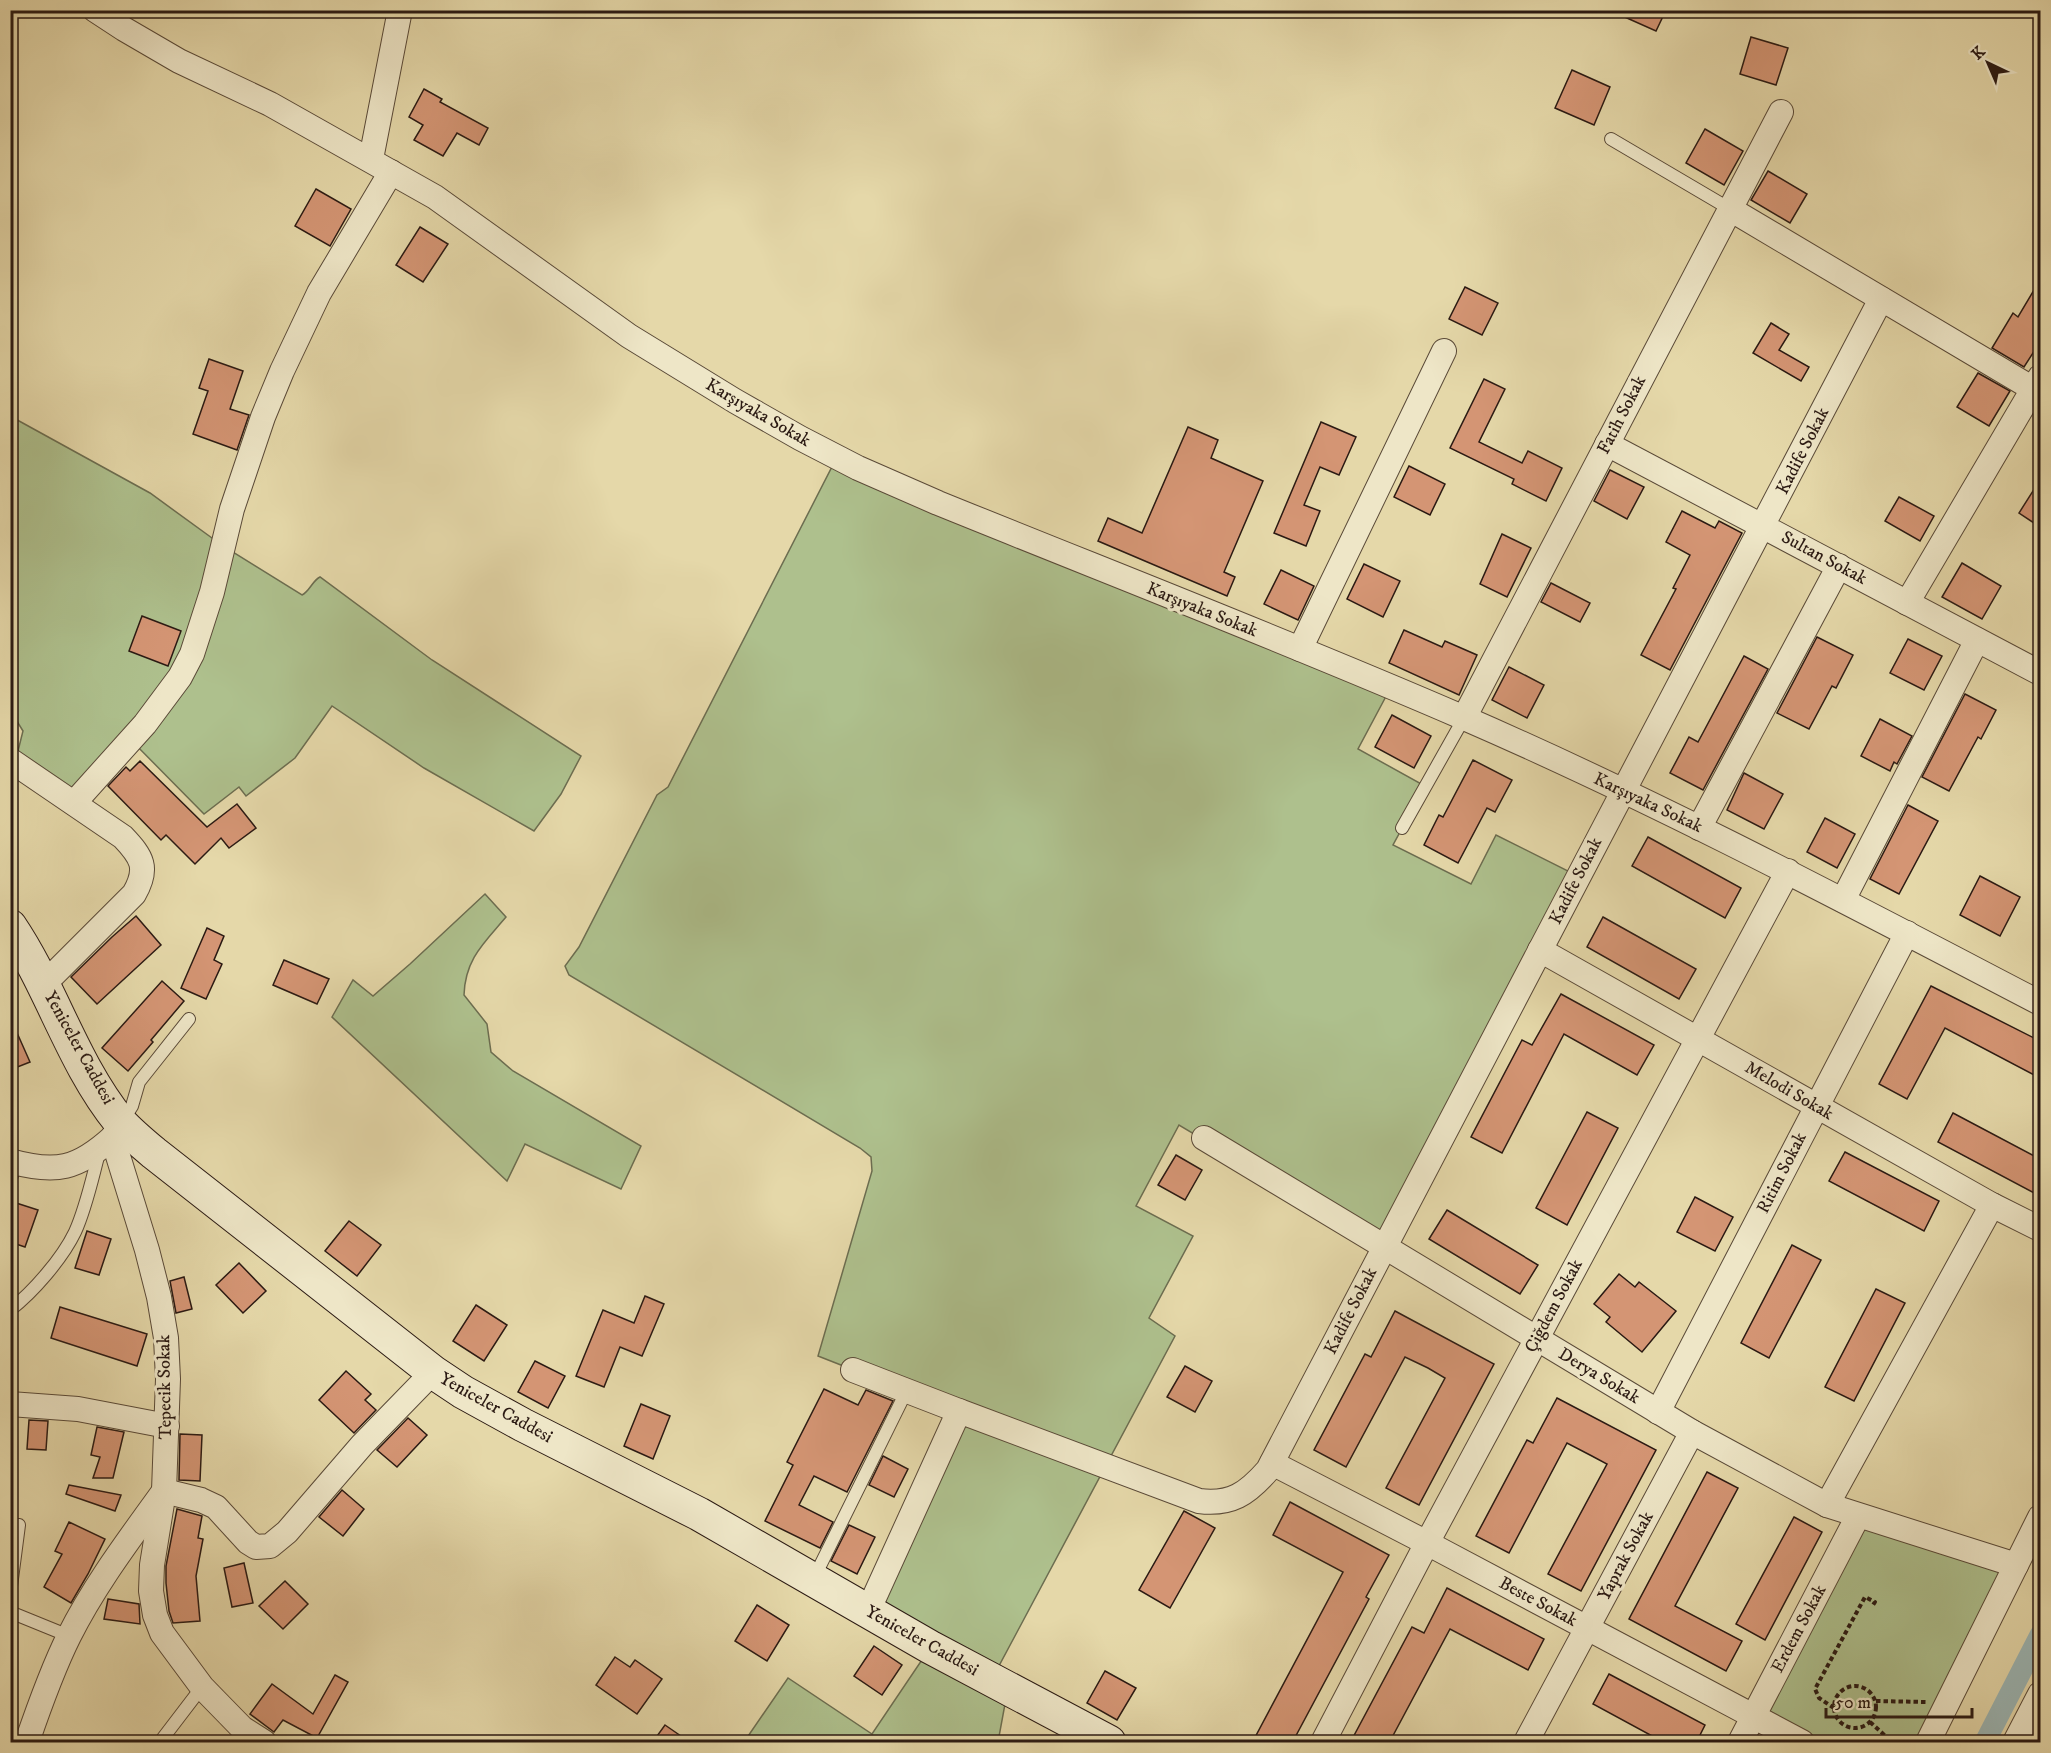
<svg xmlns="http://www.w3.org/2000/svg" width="2051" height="1753" font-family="'IM FELL DW Pica',serif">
<rect width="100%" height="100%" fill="#e5d8a9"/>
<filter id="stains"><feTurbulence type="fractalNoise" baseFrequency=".00333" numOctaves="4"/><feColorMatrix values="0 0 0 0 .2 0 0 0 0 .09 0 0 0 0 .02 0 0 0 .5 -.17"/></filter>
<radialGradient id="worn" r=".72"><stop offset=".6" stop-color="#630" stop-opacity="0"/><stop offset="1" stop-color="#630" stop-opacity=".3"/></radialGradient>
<g fill="#aec08d" stroke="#6c6d50" stroke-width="1.5">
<path d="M10,416l140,77 73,53 79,49c8,-4 10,-14 18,-18l112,83 149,96 -20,38 -27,37 -110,-63 -92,-62 -37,52 -49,38 -7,-9 -35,27 -73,-74 -57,63 -59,-40 8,-32 -13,-21z"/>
<path d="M837,457l554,230 -33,62 67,37 -32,59 78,39 25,-49 82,41 -194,371 -205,-122 -43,81 57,30 -44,82 26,18 -183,343 16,9 -10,54h-254l44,-64 84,56 58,-86 -62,-37 90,-200 -140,-55 54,-185 -1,-14 -11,-9 -291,-173 -4,-9 14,-19 78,-152 11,-8z"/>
<path d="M485,894l21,23c-22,26 -41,42 -42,78l23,29 4,28 22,19 128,75 -20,43 -96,-45 -18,37 -175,-164 21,-37 20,16 37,-32z"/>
<path d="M1858,1516l158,49 -88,177h-126l-48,-25z"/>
</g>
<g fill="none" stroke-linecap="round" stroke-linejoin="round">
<path stroke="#9cb6b4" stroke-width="21" d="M1985,1742l55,-107"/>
</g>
<g fill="#d49574" stroke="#2b1a13" stroke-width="1.5">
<path d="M1609,10h57l-10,21z"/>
<path d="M1751,37l37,11 -12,37 -36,-11z"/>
<path d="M1572,70l38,17 -16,38 -39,-17z"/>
<path d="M424,89l18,10 -2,3 48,26 -9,17 -22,-12 -14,23 -29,-16 9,-15 -14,-8z"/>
<path d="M1705,129l38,22 -19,34 -38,-22z"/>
<path d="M1768,171l39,23 -17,29 -39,-23z"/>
<path d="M316,189l35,20 -21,37 -35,-20z"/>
<path d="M420,227l28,17 -25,38 -27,-17z"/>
<path d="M2040,280v62l-16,25 -32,-19 21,-35 5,4z"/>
<path d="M1465,287l33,16 -16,32 -33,-16z"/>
<path d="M1771,323l18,11 -10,16 30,17 -8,14 -48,-28z"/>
<path d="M209,359l34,12 -13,38 19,6 -12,35 -44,-16 15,-43 -9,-3z"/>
<path d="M1978,373l32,18 -21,35 -32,-19z"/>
<path d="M1484,379l21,10 -26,53 43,21 6,-12 34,17 -16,33 -34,-17 2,-5 -64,-31z"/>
<path d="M1321,422l35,15 -17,38 -19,-8 -16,38 16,6 -14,35 -32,-13z"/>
<path d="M1188,427l30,13 -7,18 52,23 -39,91 11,5 -8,19 -129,-55 10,-23 34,15z"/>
<path d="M1409,466l36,18 -15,31 -36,-18z"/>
<path d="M1610,470l34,17 -17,32 -33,-18z"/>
<path d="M2040,480v47l-21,-14z"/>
<path d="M1899,497l35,19 -14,25 -35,-20z"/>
<path d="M1682,511l33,17 4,-7 23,12 -72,137 -29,-15 35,-66 -3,-1 17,-33 -24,-13z"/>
<path d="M1502,534l29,14 -24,49 -27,-13z"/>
<path d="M1962,563l39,23 -19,33 -40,-22z"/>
<path d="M1364,564l36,17 -17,36 -36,-18z"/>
<path d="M1281,570l33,16 -16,34 -34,-16z"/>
<path d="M1551,583l39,20 -10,19 -39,-20z"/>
<path d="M142,616l39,15 -13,35 -39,-15z"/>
<path d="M1404,630l38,17 3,-6 32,14 -18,40 -70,-32z"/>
<path d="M1817,637l36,18 -17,33 -4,-2 -23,43 -32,-16z"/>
<path d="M1908,639l34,17 -18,34 -34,-17z"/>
<path d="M1744,656l24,13 -65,121 -33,-17 19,-36 9,5z"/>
<path d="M1509,667l35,18 -17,33 -35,-18z"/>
<path d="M1965,694l31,16 -15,29 -3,-2 -29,54 -27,-14z"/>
<path d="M1392,715l39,21 -17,32 -39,-21z"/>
<path d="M1880,719l32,17 -15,28 -3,-2 -4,9 -29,-15z"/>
<path d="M1473,760l39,20 -17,32 -8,-4 -29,55 -34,-18 15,-30 4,2z"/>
<path d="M140,761l67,66 30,-23 19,24 -27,20 -8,-10 -26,26 -29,-29 -5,5 -53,-54 18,-19 4,4z"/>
<path d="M1744,773l39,21 -19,35 -37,-19z"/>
<path d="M1908,805l30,16 -39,73 -29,-15z"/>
<path d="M1825,818l30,16 -18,34 -30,-16z"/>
<path d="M1648,837l93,51 -16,30 -93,-52z"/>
<path d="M1980,876l40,21 -20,39 -40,-21z"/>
<path d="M136,916l25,29 -64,59 -26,-27 41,-40z"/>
<path d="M1603,917l93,52 -17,30 -92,-52z"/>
<path d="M207,928l17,8 -10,24 8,4 -16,35 -25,-11z"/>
<path d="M284,960l45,19 -12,25 -44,-19z"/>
<path d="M162,981l22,20 -33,39 2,2 -25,29 -26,-23z"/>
<path d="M1931,986l109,55v37l-95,-50 -38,71 -28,-15z"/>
<path d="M1561,994l93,51 -17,30 -73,-41 -62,119 -31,-16 51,-97 10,5z"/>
<path d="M10,1017l20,45 -20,8z"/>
<path d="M1587,1112l31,16 -51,97 -31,-17z"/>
<path d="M1953,1113l87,46v37l-102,-54z"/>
<path d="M1845,1152l94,49 -15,30 -95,-50z"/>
<path d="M1176,1155l26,15 -17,30 -27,-15z"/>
<path d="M1695,1197l38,20 -18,34 -38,-19z"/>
<path d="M10,1201l28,9 -13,37 -15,-5z"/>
<path d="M1447,1210l91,55 -18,29 -91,-55z"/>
<path d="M349,1221l32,24 -24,31 -32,-25z"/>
<path d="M87,1231l24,8 -12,36 -24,-7z"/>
<path d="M1792,1245l29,15 -52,98 -28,-15z"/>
<path d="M239,1263l27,28 -23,22 -27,-28z"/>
<path d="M1619,1274l16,13 4,-5 37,29 -34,41 -36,-30 4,-5 -16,-13z"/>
<path d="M184,1277l8,32 -16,4 -6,-32z"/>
<path d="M1876,1289l29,14 -51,98 -29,-14z"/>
<path d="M645,1296l19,8 -22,52 -22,-9 -16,40 -28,-11 27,-66 31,13z"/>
<path d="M476,1305l31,20 -23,36 -31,-20z"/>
<path d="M60,1307l87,27 -10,32 -86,-28z"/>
<path d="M1395,1311l99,53 -75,141 -33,-17 59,-110 -17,-10 -23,-11 -59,110 -32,-17 51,-96 6,3z"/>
<path d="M535,1361l30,15 -17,32 -30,-16z"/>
<path d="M1185,1366l27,15 -17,31 -28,-15z"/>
<path d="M346,1371l25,23 -6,6 11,10 -22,23 -35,-33z"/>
<path d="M824,1389l34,16 8,-15 27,11 -46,91 -33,-16 -15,29 34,17 -13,26 -55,-27 28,-56 -6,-3z"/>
<path d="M1557,1398l99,52 -75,141 -33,-17 59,-110 -17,-9 -23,-12 -58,110 -33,-17 51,-96 6,3z"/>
<path d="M641,1404l29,12 -17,43 -29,-13z"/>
<path d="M408,1418l19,17 -30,32 -20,-17z"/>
<path d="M29,1420l19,1 -2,29 -19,-1z"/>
<path d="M97,1427l27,5 -11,46h-20l7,-21 -9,-2z"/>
<path d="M180,1434l22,1 -2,46 -21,-1z"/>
<path d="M883,1456l25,13 -14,28 -25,-12z"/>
<path d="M1707,1472l31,16 -63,118 67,35 -16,30 -97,-52z"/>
<path d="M69,1485l52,10 -6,16 -49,-17z"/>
<path d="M342,1490l22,19 -21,27 -24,-19z"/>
<path d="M1290,1502l99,53 -23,42 3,2 -77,144h-40l91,-171 -70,-37z"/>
<path d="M177,1509l25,7 -4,22 5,1 -7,37 4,45 -27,2 -4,-12 -3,-28v-17z"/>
<path d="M1184,1511l31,17 -45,80 -31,-18z"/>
<path d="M1794,1517l28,15 -57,108 -29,-16z"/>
<path d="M69,1522l36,17 -17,35 -17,29 -27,-16 18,-33 -7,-3z"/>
<path d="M849,1525l26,12 -18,37 -26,-13z"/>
<path d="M244,1563l9,40 -21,4 -8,-39z"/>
<path d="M285,1581l23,23 -25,25 -24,-23z"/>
<path d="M1447,1588l97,51 -16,31 -78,-41 -61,114h-39l62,-116 12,6z"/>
<path d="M108,1599l31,5 1,20 -36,-5z"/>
<path d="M757,1605l32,20 -22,36 -32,-20z"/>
<path d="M874,1646l28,19 -20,30 -28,-19z"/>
<path d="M615,1657l15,10 5,-7 27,19 -25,35 -41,-29z"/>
<path d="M1105,1671l31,17 -19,32 -30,-17z"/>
<path d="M1609,1674l96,51 -9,18h-31l-72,-39z"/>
<path d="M335,1675l13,7 -31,56 -34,-18 -9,12 -24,-18 22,-30 41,30z"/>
<path d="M665,1725l26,18h-39z"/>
</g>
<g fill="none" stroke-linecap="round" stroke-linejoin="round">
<defs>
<g id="lane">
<path d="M1611,139l119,70"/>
<path d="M1402,828l62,-110"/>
<path d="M122,1122l10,-16 7,-24 50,-63"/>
<path d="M10,1180l7,-17"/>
<path d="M10,1310c23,-18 52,-51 65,-78 11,-24 17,-53 24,-79"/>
<path d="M814,1578l93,-188"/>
<path d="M10,1594l9,-69"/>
<path d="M10,1612l59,24"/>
<path d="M160,1742l42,-55"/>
</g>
<g id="street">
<path d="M95,10l29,19 55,32 91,43 165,93 194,139 106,65 65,37 58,30 80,35c175,71 351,139 524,214 198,86 388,187 578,286"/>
<path d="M371,159l29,-149"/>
<path d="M1730,209l310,184"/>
<path d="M1607,444l433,229"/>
<path d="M1907,603l133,-226"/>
<path d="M1300,649l144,-298"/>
<path d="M1464,718l317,-606"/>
<path d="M10,760l113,77c19,20 26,31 11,57l-90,90"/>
<path d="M74,803l71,-79 35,-47 12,-23 20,-62 20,-83 31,-92 19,-46 37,-78 72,-121"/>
<path d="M1699,828l140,-262"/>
<path d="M1843,900l134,-260"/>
<path d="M1540,950l452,255 48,24"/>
<path d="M121,1123l-8,14 1,6 33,107 12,47 7,41 2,41 -4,112 -12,74 -1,26 4,24 7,18 40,54 40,41 22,14"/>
<path d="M1204,1138l488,294 135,73 189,60"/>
<path d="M10,1161c46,13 68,8 103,-24"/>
<path d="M853,1370l106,41"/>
<path d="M10,1404l68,5 89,17"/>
<path d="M1658,1412l249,-479"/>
<path d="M1272,1463l155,80 375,199"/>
<path d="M1827,1505l165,-300"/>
<path d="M868,1611l91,-200 240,90c32,4 48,-7 69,-31l613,-1171"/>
<path d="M27,1742c12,-35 25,-72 42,-106 26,-52 62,-99 95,-145l37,9 15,7 32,35 8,5 14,-1 17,-14 75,-87 71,-73"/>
<path d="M1323,1742l104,-199 361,-672"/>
<path d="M1526,1742l166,-310"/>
<path d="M1740,1742l118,-226"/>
<path d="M1928,1742l112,-225"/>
<path d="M2015,1742l25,-48"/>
</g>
<path id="secondary" d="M10,926c42,62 62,137 110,196 10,11 22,21 34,31l279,219 30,20 60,33 176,89 231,133 179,95"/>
</defs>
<use href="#lane" stroke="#5a4a38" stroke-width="14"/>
<use href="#street" stroke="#5a4a38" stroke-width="26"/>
<use href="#secondary" stroke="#2b1a13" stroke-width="35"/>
<g stroke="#2b1a13" stroke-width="4" stroke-dasharray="4.5 3" stroke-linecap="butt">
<circle cx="1855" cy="1707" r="21"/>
<path d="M1876,1701l50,1"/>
<path d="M1834,1708l-15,-10 -4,-9 50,-92 10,5 -2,3"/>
<path d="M1870,1722l22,20"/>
</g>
<use href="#lane" stroke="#eee6c7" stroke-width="12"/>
<use href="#street" stroke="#eee6c7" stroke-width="24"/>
<use href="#secondary" stroke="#eee6c7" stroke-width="33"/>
</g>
<g text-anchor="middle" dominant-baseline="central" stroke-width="6" stroke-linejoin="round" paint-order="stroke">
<g font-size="18" fill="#2b1a13" stroke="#eee6c7">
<text transform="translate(758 413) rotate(30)">Karşıyaka Sokak</text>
<text transform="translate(1622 415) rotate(-63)">Fatih Sokak</text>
<text transform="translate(1803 451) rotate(-63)">Kadife Sokak</text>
<text transform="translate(1824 558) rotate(28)">Sultan Sokak</text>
<text transform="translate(1202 610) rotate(22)">Karşıyaka Sokak</text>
<text transform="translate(1648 803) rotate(25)">Karşıyaka Sokak</text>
<text transform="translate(1576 881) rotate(-63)">Kadife Sokak</text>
<text transform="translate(79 1048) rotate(61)">Yeniceler Caddesi</text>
<text transform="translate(1789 1091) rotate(30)">Melodi Sokak</text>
<text transform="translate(1782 1173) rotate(-63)">Ritim Sokak</text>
<text transform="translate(1554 1306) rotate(-62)">Çiğdem Sokak</text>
<text transform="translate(1351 1311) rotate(-63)">Kadife Sokak</text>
<text transform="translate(1599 1376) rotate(31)">Derya Sokak</text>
<text transform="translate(165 1387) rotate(-91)">Tepecik Sokak</text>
<text transform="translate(496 1408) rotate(29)">Yeniceler Caddesi</text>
<text transform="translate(1626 1556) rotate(-62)">Yaprak Sokak</text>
<text transform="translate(1538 1602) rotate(28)">Beste Sokak</text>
<text transform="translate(1799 1629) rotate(-62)">Erdem Sokak</text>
<text transform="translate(922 1641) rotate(29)">Yeniceler Caddesi</text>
</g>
</g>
<rect width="2051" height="1753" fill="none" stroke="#e5d8a9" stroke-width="36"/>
<rect x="12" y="12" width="2027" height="1729" fill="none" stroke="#2b1a13" stroke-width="3"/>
<rect x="18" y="18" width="2015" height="1717" fill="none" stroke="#2b1a13" stroke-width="1.5"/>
<g transform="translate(1988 63) rotate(316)" stroke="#eee6c7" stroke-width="4.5" paint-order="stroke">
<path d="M0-4.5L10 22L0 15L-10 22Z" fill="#2b1a13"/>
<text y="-9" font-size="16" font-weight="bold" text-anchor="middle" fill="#2b1a13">K</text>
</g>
<path d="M1826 1708v9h146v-9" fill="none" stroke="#2b1a13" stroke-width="3"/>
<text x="1835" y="1708" font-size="18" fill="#2b1a13" stroke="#eee6c7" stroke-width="4.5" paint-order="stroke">50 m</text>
<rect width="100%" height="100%" filter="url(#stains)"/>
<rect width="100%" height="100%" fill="url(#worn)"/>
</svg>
